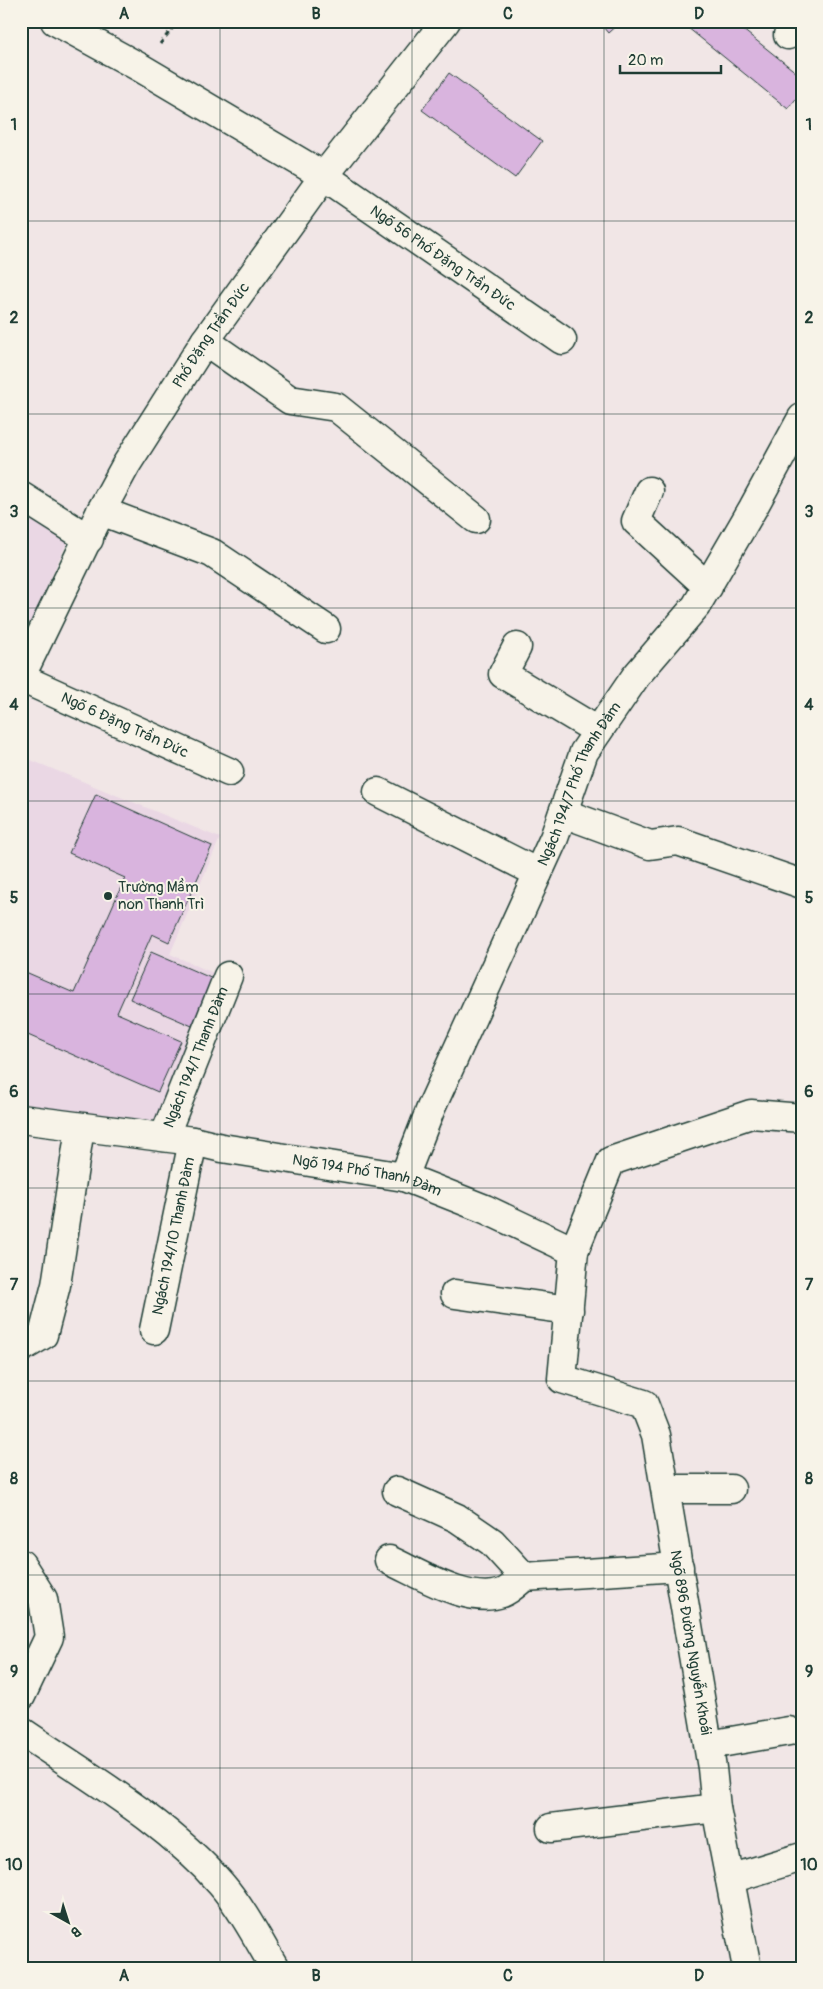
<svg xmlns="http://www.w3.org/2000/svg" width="823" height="1989" font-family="Pangolin,sans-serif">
<rect width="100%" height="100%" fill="#f1e6e6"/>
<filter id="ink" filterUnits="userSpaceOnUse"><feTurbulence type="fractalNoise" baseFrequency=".02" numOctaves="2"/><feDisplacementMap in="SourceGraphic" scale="10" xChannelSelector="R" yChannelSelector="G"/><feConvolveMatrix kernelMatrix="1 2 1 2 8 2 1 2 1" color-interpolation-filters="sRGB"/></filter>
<g filter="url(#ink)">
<g fill="#ead7e4">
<path d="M21,515l46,27 -46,101z"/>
<path d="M21,756l199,82 -50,116 50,22 -58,153 -141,-26z"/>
</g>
<g fill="#d9b4de" stroke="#1f3d34">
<path d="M598,21h23l-13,12z"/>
<path d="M683,21h49l70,56v14l-14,18 -106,-86z"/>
<path d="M449,73l93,68 -27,37 -93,-68z"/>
<path d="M96,794l116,52 -43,96 -17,-8 -35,79 64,28 -23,51 -137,-60v-62l53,23 51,-115 -56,-25z"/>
<path d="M151,952l62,27 -21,47 -62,-27z"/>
</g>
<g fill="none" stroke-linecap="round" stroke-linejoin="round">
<defs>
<g id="minor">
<path id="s1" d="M55,21l86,47 183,108 238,164"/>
<path d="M788,35l12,-14"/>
<path d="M205,341l85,59 46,7 140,112"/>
<path d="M649,491l-13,30 72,66"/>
<path d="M21,496l68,43"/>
<path d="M101,511l111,42 114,76"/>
<path d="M517,647l-14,27 95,57"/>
<path id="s2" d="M21,676l80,-165 25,-46 79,-124 119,-165 122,-155"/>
<path id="s3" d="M21,678l208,94"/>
<path d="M378,792l160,81"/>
<path d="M563,813l87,32 28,-4 124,43"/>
<path id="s4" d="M21,1119l172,22 29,7 182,29 81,32 89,42 -12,128 82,25 12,31 56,333 4,40 31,160"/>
<path id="s5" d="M164,1137l64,-161"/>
<path id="s6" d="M404,1177l27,-69 123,-270 30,-86 52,-76 60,-70 57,-98 49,-90"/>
<path d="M574,1251l37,-90 140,-47 51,4"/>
<path d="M455,1294l114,16"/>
<path id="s7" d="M154,1330l39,-189"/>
<path d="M21,1348l22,-13 13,-50 24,-157"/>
<path d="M666,1489h65"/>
<path d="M397,1491l60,27 35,24 32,35 155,-10"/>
<path d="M389,1560c31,14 79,45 113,33 8,-3 16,-11 22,-16"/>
<path d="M21,1564l22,35 6,38 -28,59"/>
<path d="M21,1731c69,47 145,90 200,153 20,23 38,57 54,84"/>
<path d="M709,1745l80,-14"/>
<path d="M551,1828l165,-20"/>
<path d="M730,1879l72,-22"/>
</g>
</defs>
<use href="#minor" stroke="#1f3d34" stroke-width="31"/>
<path stroke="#1f3d34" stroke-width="3" stroke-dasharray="5 4" stroke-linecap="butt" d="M160,44l18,-23"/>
<use href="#minor" stroke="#f7f3e8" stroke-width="28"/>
</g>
</g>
<path fill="none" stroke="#1f3d34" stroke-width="1" stroke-opacity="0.55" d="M220,21v1947M412,21v1947M604,21v1947M21,221h781M21,414h781M21,608h781M21,801h781M21,994h781M21,1188h781M21,1381h781M21,1575h781M21,1768h781"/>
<circle fill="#1f3d34" stroke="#f7f3e8" stroke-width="2" cx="108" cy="896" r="5"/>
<g text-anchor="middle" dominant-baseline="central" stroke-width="4" stroke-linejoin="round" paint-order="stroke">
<g font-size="15" fill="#1f3d34" stroke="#f7f3e8">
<text stroke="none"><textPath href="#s1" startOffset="455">Ngõ 56 Phố Đặng Trần Đức</textPath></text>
<text stroke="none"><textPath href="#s2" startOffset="391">Phố Đặng Trần Đức</textPath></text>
<text stroke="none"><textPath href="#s3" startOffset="114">Ngõ 6 Đặng Trần Đức</textPath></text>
<text stroke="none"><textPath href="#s6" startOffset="431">Ngách 194/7 Phố Thanh Đàm</textPath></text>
<text stroke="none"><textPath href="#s5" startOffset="86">Ngách 194/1 Thanh Đàm</textPath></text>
<text stroke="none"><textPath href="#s4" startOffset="351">Ngõ 194 Phố Thanh Đàm</textPath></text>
<text stroke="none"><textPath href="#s7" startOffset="96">Ngách 194/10 Thanh Đàm</textPath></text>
<text stroke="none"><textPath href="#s4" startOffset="1031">Ngõ 896 Đường Nguyễn Khoái</textPath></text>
</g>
<g font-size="15" fill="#1f3d34" stroke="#f7f3e8" text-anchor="start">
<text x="118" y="887">Trường Mầm<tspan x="118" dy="17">non Thanh Trì</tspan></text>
</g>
</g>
<rect width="823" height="1989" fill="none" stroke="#f7f3e8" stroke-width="55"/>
<g transform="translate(68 1922) rotate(141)" stroke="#f7f3e8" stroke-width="4" paint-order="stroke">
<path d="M0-4L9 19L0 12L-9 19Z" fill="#1f3d34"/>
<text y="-8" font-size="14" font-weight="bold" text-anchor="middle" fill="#1f3d34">B</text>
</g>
<path d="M620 65v8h101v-8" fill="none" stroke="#1f3d34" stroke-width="2.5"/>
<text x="628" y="65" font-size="15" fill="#1f3d34" stroke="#f7f3e8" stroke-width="4" paint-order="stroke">20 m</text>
<rect x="28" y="28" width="768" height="1934" fill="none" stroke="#1f3d34" stroke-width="2"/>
<g font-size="16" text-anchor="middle" font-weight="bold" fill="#1f3d34">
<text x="124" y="19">A</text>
<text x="316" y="19">B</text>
<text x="508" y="19">C</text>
<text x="699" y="19">D</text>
<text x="14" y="130">1</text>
<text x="809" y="130">1</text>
<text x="14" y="323">2</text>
<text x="809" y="323">2</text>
<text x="14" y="517">3</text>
<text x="809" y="517">3</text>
<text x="14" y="710">4</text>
<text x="809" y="710">4</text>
<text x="14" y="903">5</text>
<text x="809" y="903">5</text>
<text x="14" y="1097">6</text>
<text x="809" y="1097">6</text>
<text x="14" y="1290">7</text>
<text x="809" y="1290">7</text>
<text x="14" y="1484">8</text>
<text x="809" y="1484">8</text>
<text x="14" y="1677">9</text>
<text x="809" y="1677">9</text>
<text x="14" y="1870">10</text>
<text x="809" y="1870">10</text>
<text x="124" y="1981">A</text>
<text x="316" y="1981">B</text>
<text x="508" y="1981">C</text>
<text x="699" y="1981">D</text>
</g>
</svg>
